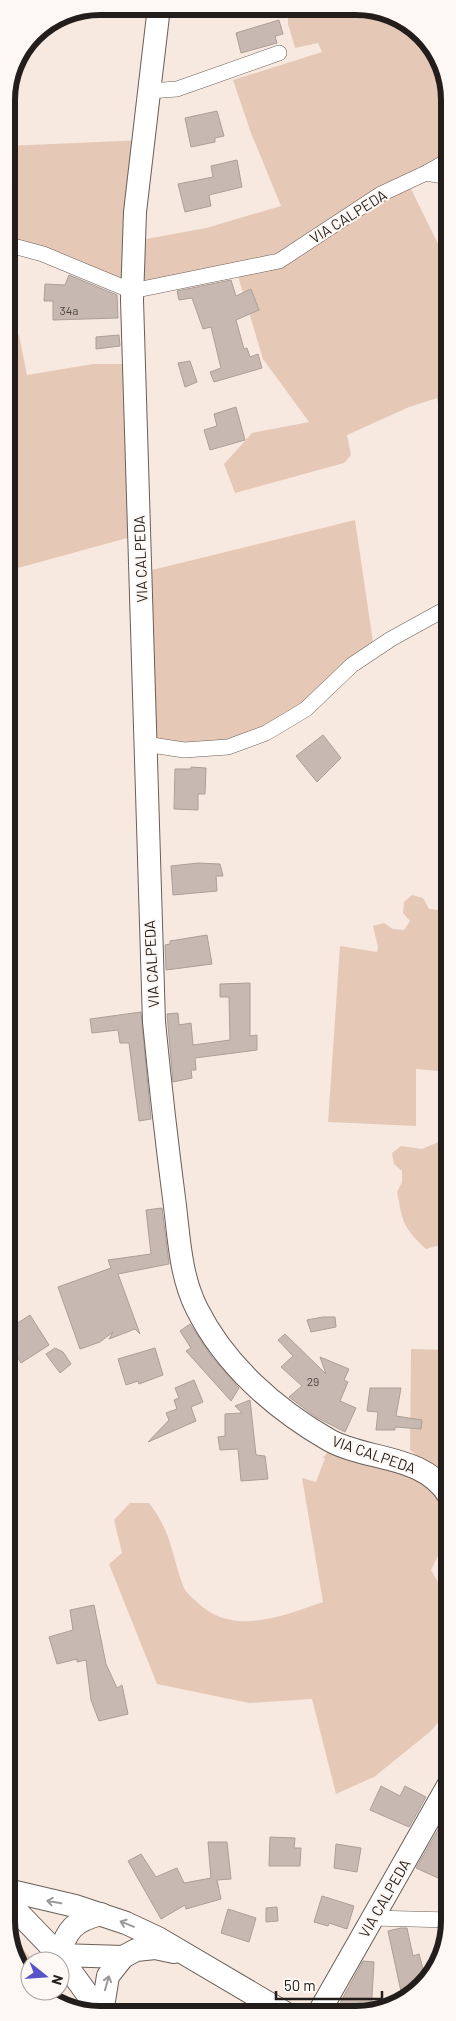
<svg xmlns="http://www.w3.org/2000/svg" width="456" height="2021" font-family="Barlow,sans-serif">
<rect width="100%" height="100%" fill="#f7e9e0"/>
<g fill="#e6c8b6">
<path d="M288,8l92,1 46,29 23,50v73l-42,20 42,85v192l-12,-60 -28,9 -62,28 4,20 -7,8 -109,30 -11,-29 28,-31 57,-11 -46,-63 -26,-86 -105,17 -126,-42v-102l138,-6 -3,100 65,-12 75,-22 -30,-73 -18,-53 89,-28 -4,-9 -23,5 -7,-24z"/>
<path d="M19,335l8,40 66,-11h43l2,171 -131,36v-234z"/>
<path d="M355,520l19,129 -67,60 -80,37 -84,-2 -3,-171z"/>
<path d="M449,858v29l-8,-6 -3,-11 6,-9z"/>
<path d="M449,891v181l-33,-3v57l-88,-4 12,-176 37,6 1,-5 -5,-21 11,-3 9,6 11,1 6,-9 -7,-8 1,-11 8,-7 11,3 6,11 11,1z"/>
<path d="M443,1140l6,4v127l-2,-23 -11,-2 -10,3c-6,-5 -18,-18 -21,-25 -4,-7 -6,-24 -8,-32l5,-10v-11l-8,-7 -2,-11 9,-7 21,3z"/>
<path d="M411,1349l38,1v132l-39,-32z"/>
<path d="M335,1443l82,31 17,15 12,21 1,27 -16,33 13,22 5,2v114l-18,23 -57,46 -38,17 -24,-95 -63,4 -92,-19 -48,-120 13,-11 -8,-33 16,-17h19c24,31 22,52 35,85 2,5 9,10 13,14 35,35 86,14 126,0l-21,-124 14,4 9,-24h-2z"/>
<path d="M7,1929l26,32h-3v22l-23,-50z"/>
</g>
<g fill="#c7b9b1" stroke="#ac9f97">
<path d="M279,20l4,14 -8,2 2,7 -36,10 -5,-20z"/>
<path d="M217,111l7,25 -9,2v4l-24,5 -6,-29z"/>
<path d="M237,160l5,27 -33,8 2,11 -26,6 -7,-28 35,-7 -2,-11z"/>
<path d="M69,275l48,20 1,23 -65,2v-19h-9l1,-17 20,1z"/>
<path d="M231,280l5,16 15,-7 8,21 -23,10 8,29 3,-1 3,9 8,-3 4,14 -48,14 -4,-10 11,-4 -10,-41 -8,2 -11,-31 -13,2 -2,-9z"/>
<path d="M119,335l1,11 -24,3v-12z"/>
<path d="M190,361l7,21 -12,5 -7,-24z"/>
<path d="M236,407l9,33 -35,10 -6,-20 13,-4 -3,-12z"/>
<path d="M323,735l18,23 -24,24 -21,-26z"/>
<path d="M191,767l15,1 -1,26h-7v16l-24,-1 1,-40h16z"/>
<path d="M198,863l22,1 3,12h-7l1,15 -44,4 -2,-29z"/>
<path d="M207,935l5,29 -46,6 -1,-25 5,-1v-3z"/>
<path d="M250,983v53l7,-1v15l-62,8 1,12h-5l1,8 -19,4 -6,-68 11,-1 1,12 12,-2 2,22 37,-5 -1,-43h-9v-13z"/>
<path d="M141,1012l10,107 -12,2 -10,-78h-9l-2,-13 -26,3 -2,-14z"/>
<path d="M162,1208l7,56 -51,10 22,60 -5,-5 -26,10 4,-7 -13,10 -20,7 -22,-62 53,-19 -3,-8 43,-6 -5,-44z"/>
<path d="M30,1315l19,30 -28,18 -14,-23v-10z"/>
<path d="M323,1317h12l1,10 -25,5 -4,-12z"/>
<path d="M190,1324l22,33 27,31 -8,13 -45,-50 5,-3 -11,-17z"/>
<path d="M285,1334l41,40 -6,-17 29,12 -5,11 4,2 -8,19 16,7 -11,24 -29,-15 -27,-20 13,-11 -21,-19 12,-11 -15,-16z"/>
<path d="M55,1348l8,4 8,12 -11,9 -14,-19z"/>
<path d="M155,1348l8,27 -24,9 -1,-3 -12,4 -8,-26z"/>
<path d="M194,1380l9,22 -12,5 5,14 -48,21 21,-22 -3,-7 11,-4 -3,-9 5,-2 -4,-10z"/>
<path d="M370,1388h31l-5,28 26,4 -1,9 -26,-2v3h-19l2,-18 -11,-1z"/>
<path d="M250,1400l6,55 9,1 3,23 -27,2 -3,-32 -18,1 -2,-13 7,-1v-22l17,-1 -7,-7z"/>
<path d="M94,1605l12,59 11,24 5,-3 6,29 -29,7 -8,-21 -5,-40 -9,2v-3l-20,5 -8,-27 24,-7 -3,-20z"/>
<path d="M381,1786l19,10 5,-10 21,11 -17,30 -39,-17z"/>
<path d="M450,1809v43l-12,26 -22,-10z"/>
<path d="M270,1837l25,1 -1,10h7l-1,18h-31z"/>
<path d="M208,1842h19l4,37 -14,1 4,19 -35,10 -1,-4 -24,14 -33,-58 13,-7 15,23 21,-9 7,15 27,-5z"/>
<path d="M336,1844l25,4 -4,24 -23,-4z"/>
<path d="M322,1896l32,10 -7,23 -18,-6 -1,3 -14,-4z"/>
<path d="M277,1907l1,14 -12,1v-14z"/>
<path d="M228,1909l28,9 -7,24 -28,-9z"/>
<path d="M401,1928h6l6,28 6,-2 7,26 -12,3 1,6 -13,7 -14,-65z"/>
<path d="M363,1961l11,1 -3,51 -31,1 1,-13z"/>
</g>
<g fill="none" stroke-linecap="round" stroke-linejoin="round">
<defs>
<g id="street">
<path d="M149,91l28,-2 102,-36"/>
<path d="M426,173l23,-13"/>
<path d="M6,244l37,10 89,37 147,-30 102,-67 45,-21 23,4"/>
<path d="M145,744l39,6 44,-3 38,-14 40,-24 46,-44 39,-26 58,-32"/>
<path d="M372,1918l78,2"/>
</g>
<g id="secondary">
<path d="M159,7l-24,205 -3,88 22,722c6,61 13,123 21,184 4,34 6,72 22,103 28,56 78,100 132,131 38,21 95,14 120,56"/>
<path d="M7,1890l68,16 51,17 32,15 129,76"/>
<path d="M7,1901l52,54 42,58"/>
<path d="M59,1955l64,2 13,-7 19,-2 19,4"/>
<path d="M59,1955c8,-26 15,-34 42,-41"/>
<path d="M102,2013l6,-37 15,-19"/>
<path d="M318,2014l132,-232"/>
</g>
</defs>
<use href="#street" stroke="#6b5f58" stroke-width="16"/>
<use href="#secondary" stroke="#6b5f58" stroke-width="24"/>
<use href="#street" stroke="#fff" stroke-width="15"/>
<use href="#secondary" stroke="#fff" stroke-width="22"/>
</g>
<defs><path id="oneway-shaft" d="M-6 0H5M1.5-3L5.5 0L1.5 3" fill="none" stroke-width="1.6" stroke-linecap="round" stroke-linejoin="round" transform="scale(1.25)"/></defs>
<g stroke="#9c9a98">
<use href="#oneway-shaft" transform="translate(54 1902) rotate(-170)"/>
<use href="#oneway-shaft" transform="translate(127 1924) rotate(-158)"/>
<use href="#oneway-shaft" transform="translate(107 1983) rotate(-74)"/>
</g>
<g text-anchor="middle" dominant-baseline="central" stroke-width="4" stroke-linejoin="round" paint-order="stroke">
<g font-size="12" fill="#4c4540">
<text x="69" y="310">34a</text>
<text x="313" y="1381">29</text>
</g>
<g font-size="15" fill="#231e1b" stroke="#fef8f4">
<text transform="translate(348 216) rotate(-32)">VIA CALPEDA</text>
<text transform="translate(140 559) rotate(-92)">VIA CALPEDA</text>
<text transform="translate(151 964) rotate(-93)">VIA CALPEDA</text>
<text transform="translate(374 1454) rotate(19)">VIA CALPEDA</text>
<text transform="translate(384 1898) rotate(-60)">VIA CALPEDA</text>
</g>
</g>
<path d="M0 0H456V2021H0ZM100 15H356A85 85 0 0 1 441 100V1921A85 85 0 0 1 356 2006H100A85 85 0 0 1 15 1921V100A85 85 0 0 1 100 15Z" fill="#fef8f4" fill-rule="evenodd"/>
<path fill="none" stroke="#231e1b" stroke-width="6" d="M100 15H356A85 85 0 0 1 441 100V1921A85 85 0 0 1 356 2006H100A85 85 0 0 1 15 1921V100A85 85 0 0 1 100 15Z"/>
<g transform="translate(45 1976) rotate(107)"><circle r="24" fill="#fef8f4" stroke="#a6a19d"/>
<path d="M0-4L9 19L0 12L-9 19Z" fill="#5653cb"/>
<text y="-8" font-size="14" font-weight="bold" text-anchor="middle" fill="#231e1b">N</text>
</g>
<path d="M276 1991v8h106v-8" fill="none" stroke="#231e1b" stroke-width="2.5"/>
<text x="284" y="1991" font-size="15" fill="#231e1b" stroke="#fef8f4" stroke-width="4" paint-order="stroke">50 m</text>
</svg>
